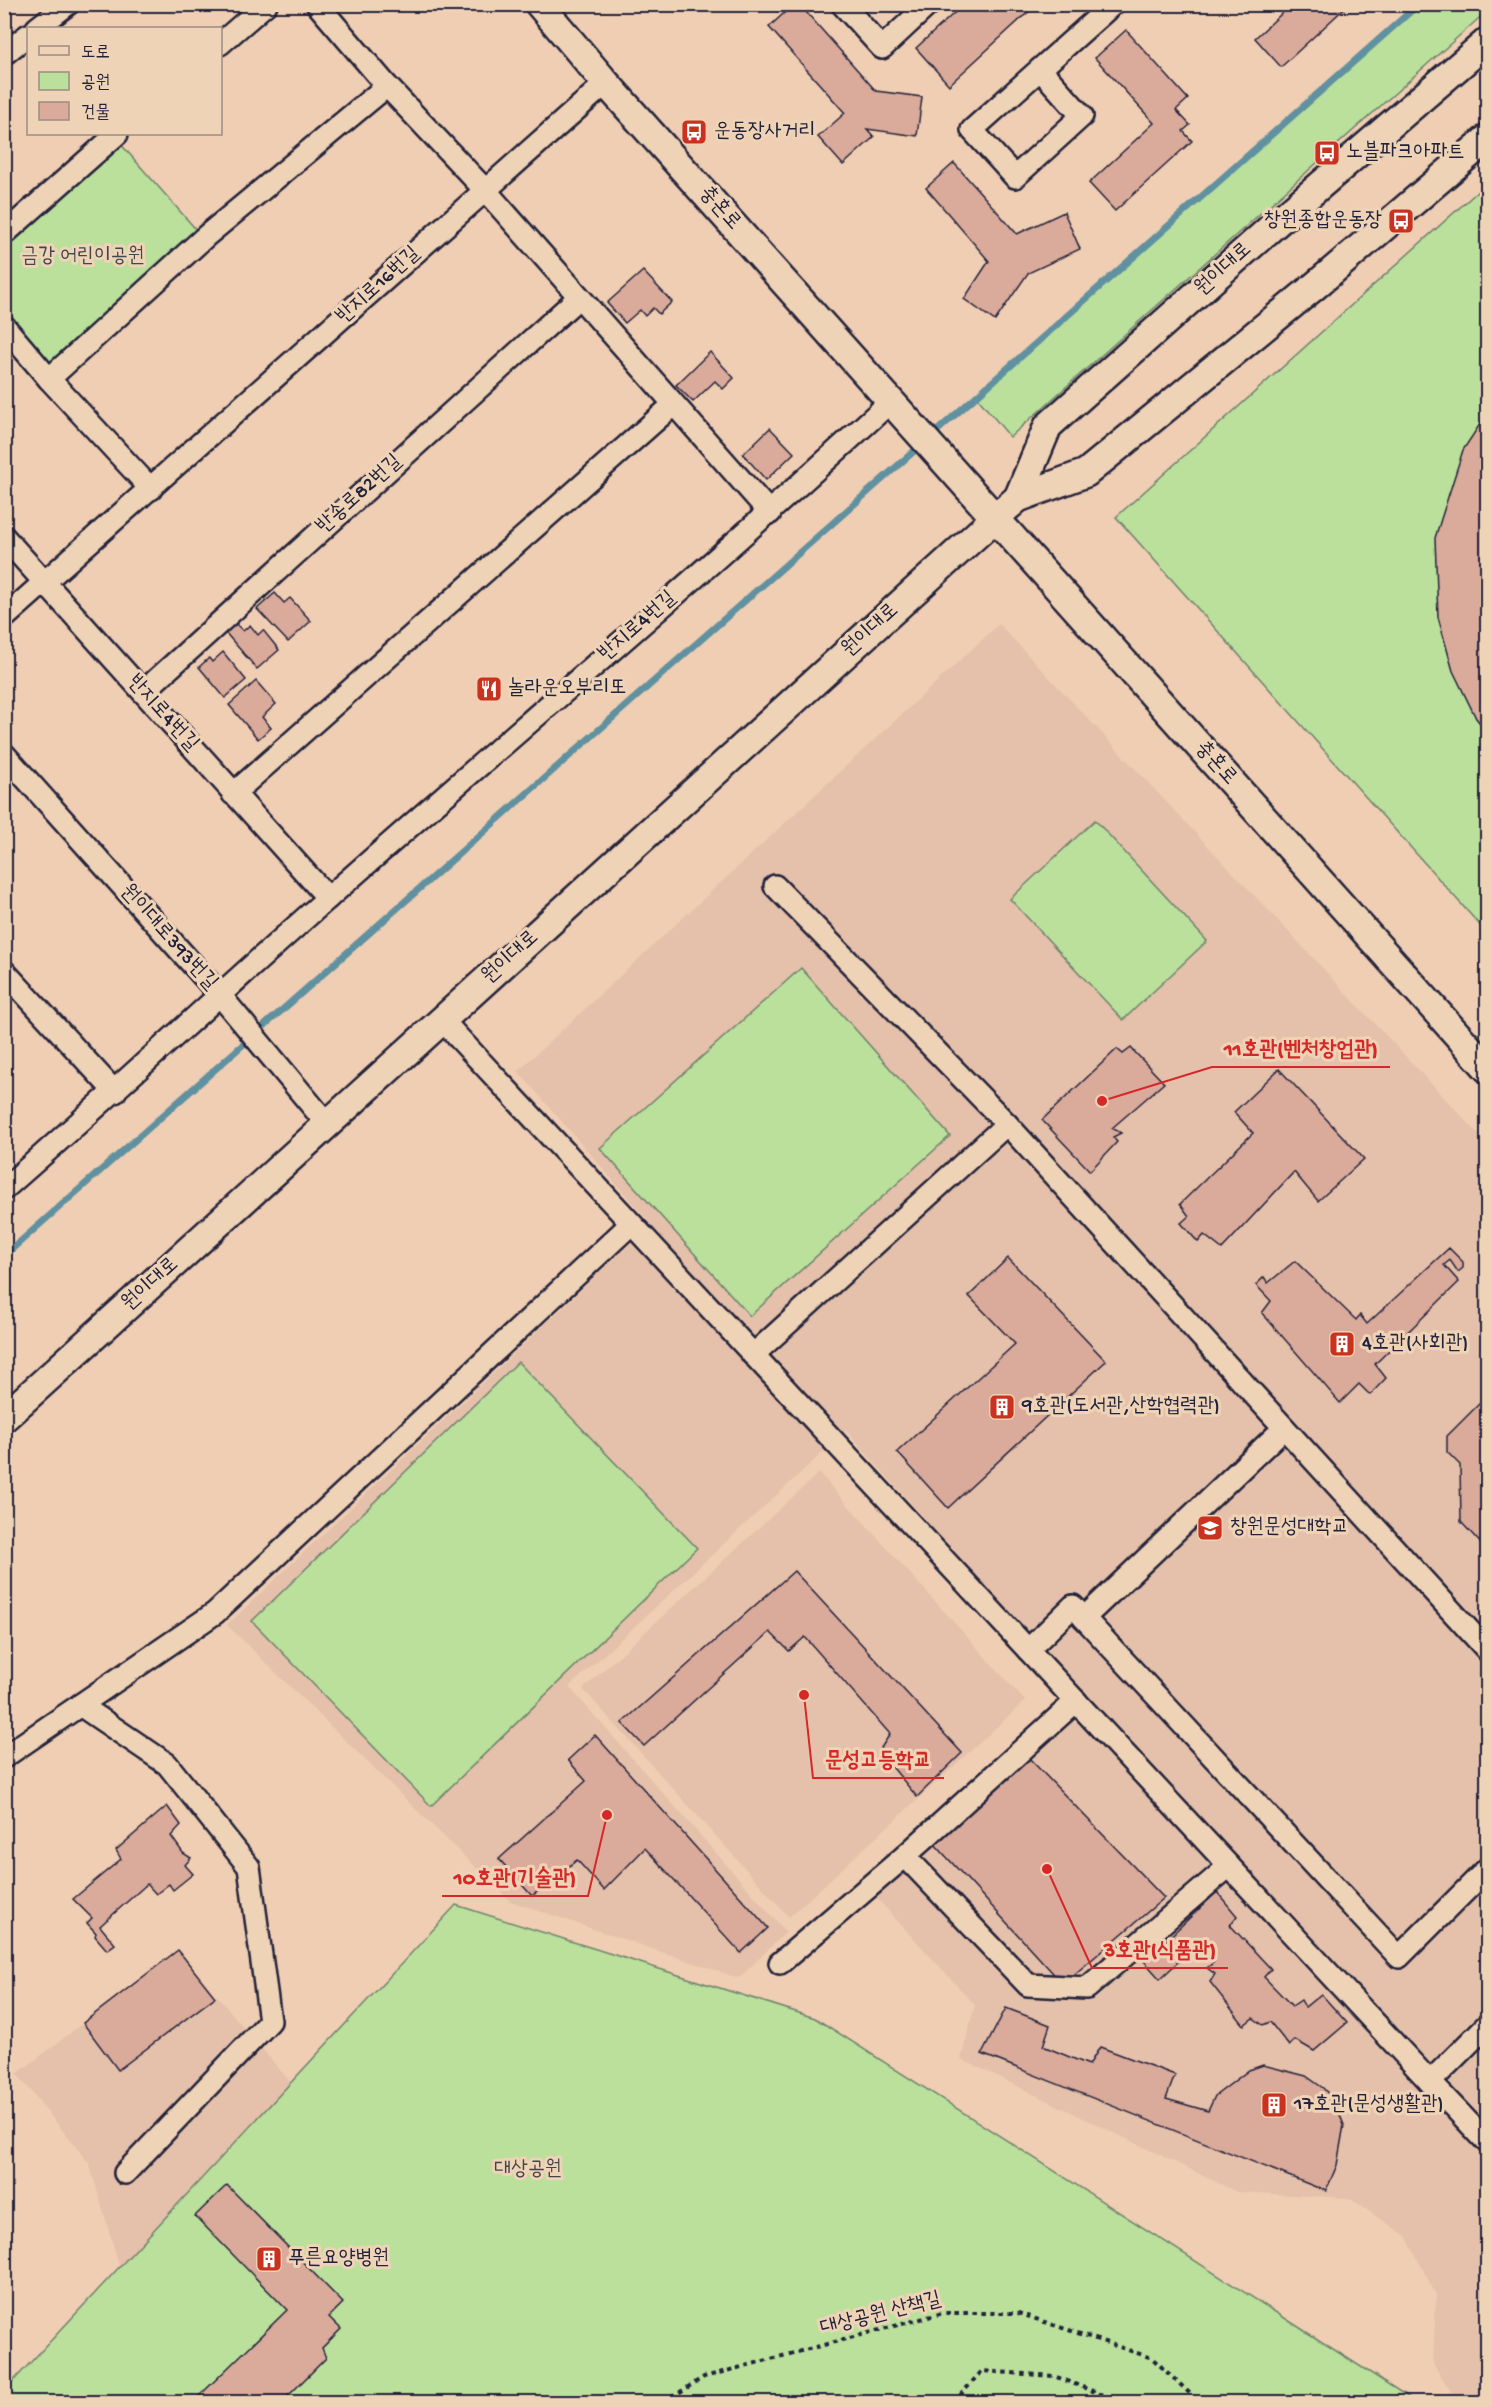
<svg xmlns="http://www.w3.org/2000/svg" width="1492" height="2407" font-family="'Gochi Hand','Poor Story',sans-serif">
<rect width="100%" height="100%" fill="#f0ceb3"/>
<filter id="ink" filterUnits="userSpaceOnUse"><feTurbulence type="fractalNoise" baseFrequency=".0167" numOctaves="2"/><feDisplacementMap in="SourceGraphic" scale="12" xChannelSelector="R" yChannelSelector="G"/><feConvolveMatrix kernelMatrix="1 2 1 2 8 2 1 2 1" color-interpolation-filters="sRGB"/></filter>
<g filter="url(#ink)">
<g fill="#e5c0aa">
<path d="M999,624l488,519v1259h-29l-25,-38 3,-69 -30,-59 -57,-38 -112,-6 -276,-133 14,-54 -115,-125 214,-195 -228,-254 -277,256 217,245 -47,46 -229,-77 -283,-276 424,-401 -133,-153z"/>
<path d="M819,1473l206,228 -236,216 -206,-228z"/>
<path d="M178,1950l129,152 -175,207 -43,-146 -72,-89z"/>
</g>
<g fill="#bae09c" stroke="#6e816c" stroke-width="1.5">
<path d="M1414,5h73v6l-477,426 -34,-41z"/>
<path d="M118,141l82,93 -147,135 -48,-55 -1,-72z"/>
<path d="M1487,183v750l-371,-416z"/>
<path d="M1095,820l112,121 -84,79 -113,-121z"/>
<path d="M801,968l149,168 -200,180 -150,-168z"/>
<path d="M518,1362l179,186 -266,258 -179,-185z"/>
<path d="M456,1905l359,113 601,384h-1411l-1,-11z"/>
</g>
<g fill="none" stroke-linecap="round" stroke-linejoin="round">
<g stroke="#6091a0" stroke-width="7">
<path d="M929,438l490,-434"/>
<path d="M4,1256l917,-811"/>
</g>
</g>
<g fill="#daaa9b" stroke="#22223b" stroke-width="1.5">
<path d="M794,4h5l77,87 46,6 -5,39 -50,-7 7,8 -31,28 -25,-28 27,-24 -76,-86z"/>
<path d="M964,4h73l-88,81 -33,-37z"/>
<path d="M1292,4h57l-68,63 -26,-29z"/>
<path d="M1126,30l62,69 -12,11 14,15 -7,6 9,10 -77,70 -26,-28 65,-60 -59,-65z"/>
<path d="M954,163l63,71 47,-22 16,37 -52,24 -33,48 -31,-22 25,-38 -63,-73z"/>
<path d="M643,271l29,31 -13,12 -6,-6 -8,8 -5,-6 -15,13 -18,-20z"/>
<path d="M710,352l24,26 -11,11 -8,-8 -22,21 -17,-17z"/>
<path d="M1488,412v321l-12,-15 -23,-47 -15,-54 -3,-79 28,-88z"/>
<path d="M770,428l24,25 -28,27 -23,-26z"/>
<path d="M275,593l9,10 6,-5 21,23 -23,21 -31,-33z"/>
<path d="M234,622l9,9 7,-6 8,10 5,-5 16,20 -22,19 -33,-38z"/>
<path d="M223,652l23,28 -21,18 -26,-31 10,-9 3,4z"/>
<path d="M256,681l20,23 -14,13 9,11 -13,11 -29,-34z"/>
<path d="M1131,1048l33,35 -52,45 9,5 -8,4 4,5 -27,29 -48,-51 75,-71 6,5z"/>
<path d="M1279,1069l85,90 -46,42 -24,-29 -72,77 -18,-14 -6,7 -17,-19 8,-7 -9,-12 73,-71 -19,-21z"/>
<path d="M1449,1248l14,14v6l-5,4 -8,-12 -6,5 15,17 -84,82 11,14 -16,17 -11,-11 -19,19 -78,-90 9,-12 -15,-16 8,-8 4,6 27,-22 61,59 4,-5 7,9z"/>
<path d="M1008,1258l98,103 -158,147 -51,-56 118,-108 -46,-48z"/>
<path d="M1488,1395v156l-27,-29 -1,-57 -13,-13v-16z"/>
<path d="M794,1571l168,182 -45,44 -38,-46 11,-17 -85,-97 -16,14 -19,-19 -126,114 -22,-23z"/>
<path d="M595,1735l173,193 -27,25 -96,-105 -41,42 -27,-30 -45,36 -33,-37 87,-78 -18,-21z"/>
<path d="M1025,1754l139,144 -101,86 -131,-143z"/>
<path d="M167,1806l14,19 -10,11 12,17 8,5 -6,7 8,9 -20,16 -4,-6 -13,10 -9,-10 -47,42 15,18 -8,6 -12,-14 1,-3 -9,-10 5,-5 -19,-19 48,-40 -5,-9z"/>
<path d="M1217,1892l20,24 -7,9 41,44 -7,8 28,29 9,-6 4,7 16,-13 26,29 -33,28 -19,-11 -6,6 -19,-24 -7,3 -10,-7 -9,7 -34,-43 5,-8 -8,-6 7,-6 -19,-16 -35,33 -16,-18z"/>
<path d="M178,1950l37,47 -97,73 -35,-47z"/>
<path d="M1006,2008l44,17 -7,21 46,19 11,-18 75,28 -9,24 42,12 7,-15 34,-26 14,-5 43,11 17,12 11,12 10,25 -7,40 -11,26 -344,-137z"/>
<path d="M227,2185l116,118 -14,14 12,12 -19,19 4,10 -44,44h-89l94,-92 -92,-94z"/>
</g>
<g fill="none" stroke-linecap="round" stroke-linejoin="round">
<defs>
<g id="minor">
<path d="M317,4l70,82 99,105 284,322"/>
<path d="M842,4l40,44 47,-44"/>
<path d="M37,28l31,-24"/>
<path d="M220,44l46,-40"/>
<path d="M4,54l24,-19"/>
<path d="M1040,69l42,47 -67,61 -43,-47 141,-126"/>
<path d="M4,234l113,-100"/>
<path d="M4,326l45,53 102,110"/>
<path d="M49,379l157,-143 181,-150"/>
<path d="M4,537l324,361"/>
<path d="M4,618l602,-535"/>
<path d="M143,692l435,-394"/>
<path d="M4,754l215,240 109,131"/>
<path d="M233,794l440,-389"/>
<path d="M775,886l232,238"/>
<path d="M4,971l111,121"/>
<path d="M443,1021l987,1061"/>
<path d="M4,1189c110,-96 215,-195 324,-291 188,-166 379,-327 563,-497"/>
<path d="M753,1355l254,-231 481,527"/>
<path d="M1284,1428l-200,190 315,339 89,-89"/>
<path d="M1028,1650l45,-44 11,12"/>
<path d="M80,1705l87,59 82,103 21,154 -145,152"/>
<path d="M4,1757l211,-144 416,-389"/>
<path d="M905,1856l123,129 59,3 142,-122"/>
<path d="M780,1963l125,-107 171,-155"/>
<path d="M1488,2024l-58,58 58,61"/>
</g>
<g id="major">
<path d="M539,4l67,79 882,986"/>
<path d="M1018,498l30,-72 225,-200 215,-185"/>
<path d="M4,1418l991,-900 23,-20 68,-25 230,-188 172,-147"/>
</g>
</defs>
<use href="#minor" stroke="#22223b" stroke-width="26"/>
<use href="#major" stroke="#22223b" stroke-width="32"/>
<g stroke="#22223b" stroke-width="4" stroke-dasharray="4.5 4.5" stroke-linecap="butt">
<path d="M664,2402l40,-25 239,-64h75l134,45 47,44"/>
<path d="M954,2402l28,-31 72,5 67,26"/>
</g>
<use href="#minor" stroke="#efd3b6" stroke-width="21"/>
<use href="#major" stroke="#efd3b6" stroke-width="27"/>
</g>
</g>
<defs>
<symbol id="bus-square" viewBox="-11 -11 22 22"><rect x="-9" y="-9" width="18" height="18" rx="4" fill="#c8321e" stroke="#efd3b6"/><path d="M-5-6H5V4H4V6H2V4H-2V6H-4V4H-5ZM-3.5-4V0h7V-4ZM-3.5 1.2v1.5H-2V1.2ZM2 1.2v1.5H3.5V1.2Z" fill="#fff"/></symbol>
<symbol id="restaurant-square" viewBox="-11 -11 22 22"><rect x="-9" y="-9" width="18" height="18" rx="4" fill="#c8321e" stroke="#efd3b6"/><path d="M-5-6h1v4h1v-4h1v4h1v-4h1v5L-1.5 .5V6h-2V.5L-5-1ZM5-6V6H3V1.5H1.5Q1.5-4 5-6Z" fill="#fff"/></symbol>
<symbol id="building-square" viewBox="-11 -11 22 22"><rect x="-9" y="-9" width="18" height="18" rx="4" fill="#c8321e" stroke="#efd3b6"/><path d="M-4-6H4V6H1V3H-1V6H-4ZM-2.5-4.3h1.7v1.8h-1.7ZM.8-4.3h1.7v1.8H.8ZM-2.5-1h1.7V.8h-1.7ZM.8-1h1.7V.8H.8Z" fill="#fff"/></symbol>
<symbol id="university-square" viewBox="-11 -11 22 22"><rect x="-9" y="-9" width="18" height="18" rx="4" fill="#c8321e" stroke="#efd3b6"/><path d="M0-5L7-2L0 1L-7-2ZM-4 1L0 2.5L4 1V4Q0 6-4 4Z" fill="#fff"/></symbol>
</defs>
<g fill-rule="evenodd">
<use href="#bus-square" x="679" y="117" width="30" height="30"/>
<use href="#bus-square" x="1312" y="138" width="30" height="30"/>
<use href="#bus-square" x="1386" y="206" width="30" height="30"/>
<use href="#restaurant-square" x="474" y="674" width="30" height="30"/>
<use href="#building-square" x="1327" y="1329" width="30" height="30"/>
<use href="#building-square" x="987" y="1392" width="30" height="30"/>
<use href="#university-square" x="1195" y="1513" width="30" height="30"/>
<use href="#building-square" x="1259" y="2090" width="30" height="30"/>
<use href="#building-square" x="254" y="2244" width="30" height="30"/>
</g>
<g text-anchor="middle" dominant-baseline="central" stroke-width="6" stroke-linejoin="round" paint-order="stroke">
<g font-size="21" fill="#22223b" stroke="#efd3b6" text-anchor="start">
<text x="714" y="132">운동장사거리</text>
<text x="1346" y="153">노블파크아파트</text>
<text x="1382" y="221" text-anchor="end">창원종합운동장</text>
<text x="508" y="689">놀라운오부리또</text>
<text x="1362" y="1344">4호관(사회관)</text>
<text x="1022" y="1407">9호관(도서관,산학협력관)</text>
<text x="1230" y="1528">창원문성대학교</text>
<text x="1294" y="2105">17호관(문성생활관)</text>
<text x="288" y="2259">푸른요양병원</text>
</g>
<g font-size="21" fill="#22223b" stroke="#efd3b6">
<text transform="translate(719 209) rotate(48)">충혼로</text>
<text transform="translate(1224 270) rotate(-42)">원이대로</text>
<text transform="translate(379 286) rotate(-42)">반지로16번길</text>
<text transform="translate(360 495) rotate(-42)">반송로82번길</text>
<text transform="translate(638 627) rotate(-41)">반지로4번길</text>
<text transform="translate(871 631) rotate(-42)">원이대로</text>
<text transform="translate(162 714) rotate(48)">반지로4번길</text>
<text transform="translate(1215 764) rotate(48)">충혼로</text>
<text transform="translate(168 938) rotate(48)">원이대로393번길</text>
<text transform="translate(511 958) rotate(-42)">원이대로</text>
<text transform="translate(151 1285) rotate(-42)">원이대로</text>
<text transform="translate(881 2315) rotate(-14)">대상공원 산책길</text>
</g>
<g font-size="21" fill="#40484e" stroke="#efd3b6">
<text x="83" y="257">금강 어린이공원</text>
<text x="528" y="2170">대상공원</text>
</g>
</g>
<path fill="none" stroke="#d62828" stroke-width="2" d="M1102 1101L1212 1067H1390M804 1695L813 1778H944M607 1815L588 1896H442M1047 1869L1092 1968H1228"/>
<g fill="#d62828" stroke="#efd3b6" stroke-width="2">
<circle cx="1102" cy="1101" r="6"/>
<circle cx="804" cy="1695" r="6"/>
<circle cx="607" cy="1815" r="6"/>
<circle cx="1047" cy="1869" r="6"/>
</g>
<g font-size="22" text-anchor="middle" font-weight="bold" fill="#d62828" stroke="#efd3b6" stroke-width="6" stroke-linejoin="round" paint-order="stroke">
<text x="1301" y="1055">11호관(벤처창업관)</text>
<text x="878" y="1766">문성고등학교</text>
<text x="515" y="1884">10호관(기술관)</text>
<text x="1160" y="1956">3호관(식품관)</text>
</g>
<rect width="1492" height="2407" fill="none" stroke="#efd3b6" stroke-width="24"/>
<rect x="12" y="12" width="1468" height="2383" fill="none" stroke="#22223b" stroke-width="2" filter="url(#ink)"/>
<rect x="27" y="27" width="195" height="108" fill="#efd3b6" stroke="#9d8c85" stroke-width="1.5"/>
<rect x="39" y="46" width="30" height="9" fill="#efd3b6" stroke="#9d8c85" stroke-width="1.5"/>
<text x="81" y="57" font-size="18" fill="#22223b">도로</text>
<rect x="39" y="72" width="30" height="18" fill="#bae09c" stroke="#9d8c85" stroke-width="1.5"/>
<text x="81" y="87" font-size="18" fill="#22223b">공원</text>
<rect x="39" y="102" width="30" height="18" fill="#daaa9b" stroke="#9d8c85" stroke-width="1.5"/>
<text x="81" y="117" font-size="18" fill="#22223b">건물</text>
</svg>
